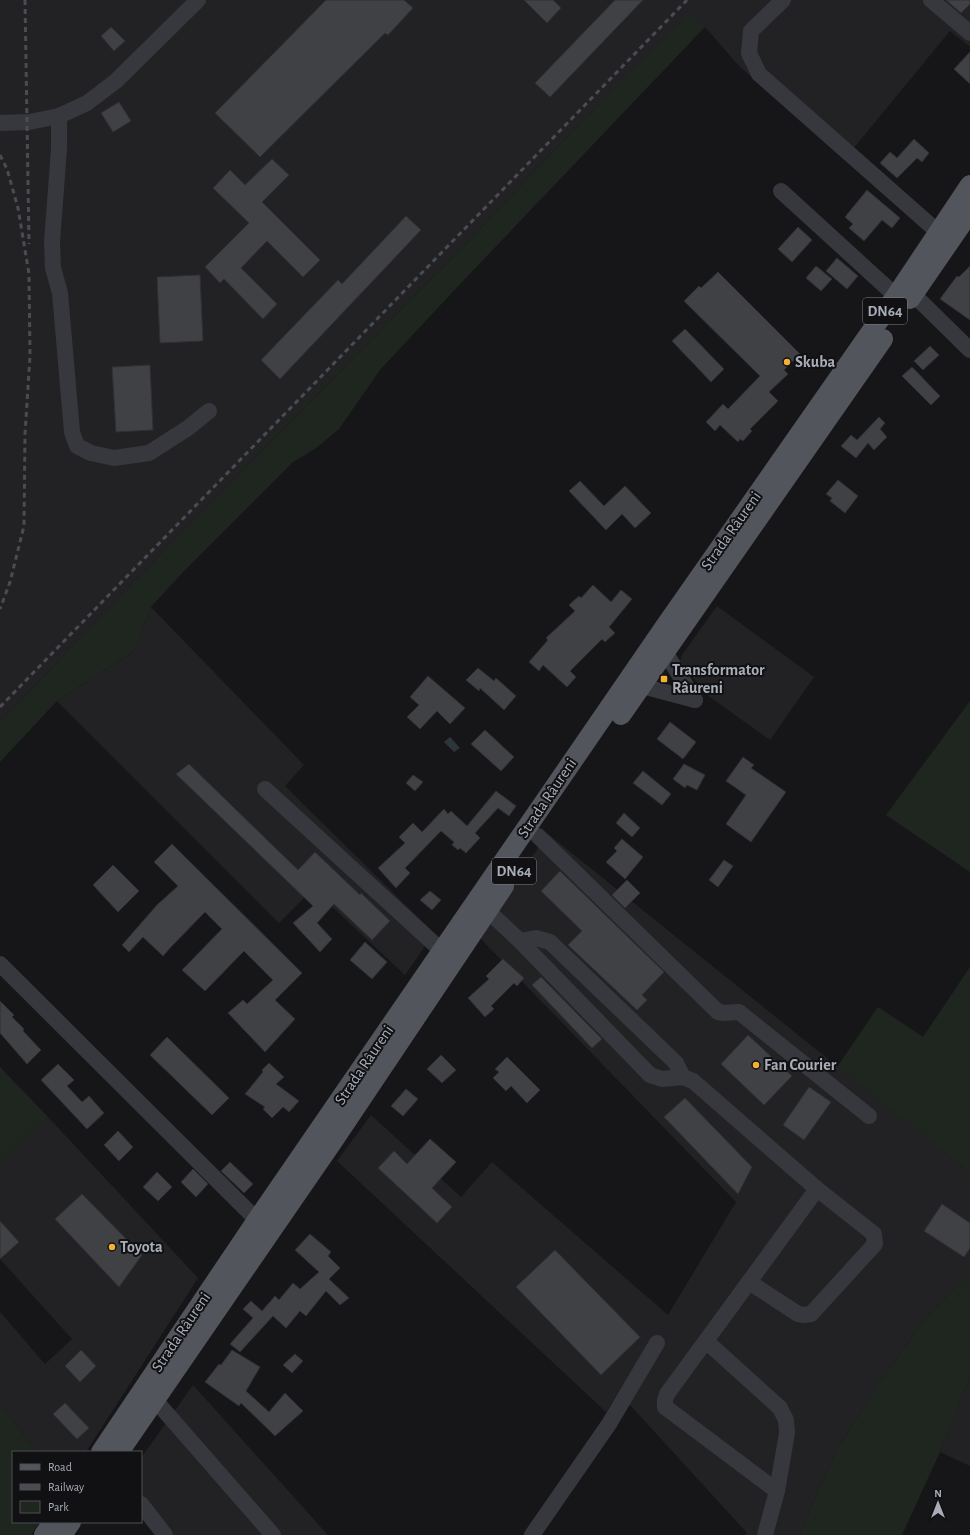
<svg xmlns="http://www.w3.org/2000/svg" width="970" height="1535" font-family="'Alegreya Sans',sans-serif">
<rect width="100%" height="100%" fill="#161618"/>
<g fill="#222225">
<path d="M0,0h970v47l-20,-16 -106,129 -105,-94 -34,-39 -15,-14 -134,135 -95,101 -291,295 -170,178z"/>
<path d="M717,606l97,71 -44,63 -63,-45 -27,-33 2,-7z"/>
<path d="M151,607l153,158 -19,21 149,147 -29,42 -92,-86 -34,34 -222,-222 77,-50z"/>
<path d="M548,834l422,339v99l-44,46 -50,69 -38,61 -21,45 -17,42h-54l1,-2 -127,-139 34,-58 -48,76 -269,-251 34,-46 90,82 31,-35 176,153 68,-113 -259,-267z"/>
<path d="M48,1117l150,161 -112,174h-49l-37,-48v-92l45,52 27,-25 -72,-80v-94z"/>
<path d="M970,1376v90l-30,-14z"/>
<path d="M193,1385l135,150h-174l-13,-17v-60z"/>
</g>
<g fill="#1e261f">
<path d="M690,12l15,15 -242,254 -83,89 -41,59 -24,20 -22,13 -110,110 -32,35 -17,44 -77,50 -57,61v-40l170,-178 291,-295 95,-101z"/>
<path d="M970,701v171l-84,-57z"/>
<path d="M970,967v206l-133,-106 41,-60 45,30z"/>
<path d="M0,1067l48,50 -48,48z"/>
<path d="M970,1272v104l-30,76 -38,83h-102l17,-42 21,-45 38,-61 50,-69z"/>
<path d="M0,1404l37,48h-24v70h27l-9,13h-31z"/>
</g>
<path fill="#2c353c" d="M450,737l10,11 -6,4 -10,-10z"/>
<g fill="#404145" stroke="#303034">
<path d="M326,0h78l9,8 -25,27 -3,-2 -125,124 -45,-44z"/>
<path d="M524,0h29l8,8 -14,15z"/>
<path d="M615,0h28l-93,97 -15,-14z"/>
<path d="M946,0h24v4l-9,9z"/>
<path d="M111,27l14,14 -11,10 -13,-15z"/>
<path d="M970,52v32l-16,-15z"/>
<path d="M119,102l12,19 -18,11 -12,-19z"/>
<path d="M914,139l15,14 -7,9 -5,-4 -20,20 -17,-15 10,-11 7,6z"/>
<path d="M272,159l17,16 -27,27 58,58 -17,17 -36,-36 -26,27 36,36 -14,15 -39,-40 -4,4 -15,-16 44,-44 -36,-35 17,-18 15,15z"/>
<path d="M867,190l33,28 -8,10 -10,-8 -18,21 -15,-13 4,-4 -8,-7z"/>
<path d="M406,216l15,14 -141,149 -19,-19 77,-80 4,4z"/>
<path d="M798,227l14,13 -20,22 -14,-13z"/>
<path d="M837,258l21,18 -11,13 -21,-18z"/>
<path d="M816,266l16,13 -11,12 -15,-13z"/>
<path d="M970,266v54l-30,-21 17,-23 2,1z"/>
<path d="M718,272l82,82 -16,16 4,4 -19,18 9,9 -28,28 2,2 -9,10 -3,-2 -2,3 -18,-17 -5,6 -9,-9 17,-18 5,5 32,-33 -76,-75 15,-15 2,2z"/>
<path d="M200,275l3,66 -43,2 -3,-66z"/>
<path d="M685,329l39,40 -13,13 -39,-41z"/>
<path d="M930,346l9,9 -16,15 -9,-9z"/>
<path d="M150,365l3,65 -37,2 -4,-65z"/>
<path d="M912,367l28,29 -9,9 -29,-29z"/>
<path d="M879,417l6,6 -5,6 7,8 -13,13 -6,-7 -12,15 -15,-12 10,-11 6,5z"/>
<path d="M838,480l20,16 -13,17 -15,-12 2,-3 -6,-4z"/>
<path d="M580,481l24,25 21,-20 26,27 -16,15 -13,-14 -16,16 -37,-39z"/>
<path d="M593,585l18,17 10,-12 11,9 -23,28 6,6 -10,9 -3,-3 -32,32 6,6 -9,10 -24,-22 -4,6 -10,-9 19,-22 -2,-2 29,-27 -6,-6 10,-9 2,2z"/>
<path d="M478,668l16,13 2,-3 20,18 -12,14 -24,-22 -1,3 -13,-11z"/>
<path d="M428,676l37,32 -15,16 -13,-13 -17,18 -13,-12 12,-12 -9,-8z"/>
<path d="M670,722l26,20 -13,17 -26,-20z"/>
<path d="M485,730l29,27 -13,14 -30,-27z"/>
<path d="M743,757l11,8 -3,3 35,24 -35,50 -25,-18 20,-29 -20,-14z"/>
<path d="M189,764l109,106 17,-18 45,43 1,-2 29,28 -18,19 -38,-36 -17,19 15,16 -12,13 -27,-29 20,-17 -137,-132z"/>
<path d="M684,764l21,11 -8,15 -10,-5 -2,3 -12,-9z"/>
<path d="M643,771l28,23 -9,11 -29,-22z"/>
<path d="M413,775l10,7 -8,9 -9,-8z"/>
<path d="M496,791l20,15 -7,10 -11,-8 -23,25 5,5 -14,15 -6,-5 -2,2 -6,-5 2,-3 -13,-11 -36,37 5,5 -14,15 -18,-20 27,-25 -6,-6 14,-14 9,9 22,-23 4,5 3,-3 16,15z"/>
<path d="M624,813l16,15 -8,9 -16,-14z"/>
<path d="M622,839l21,18 -18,22 -19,-17 11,-11 -3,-3z"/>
<path d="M172,844l130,129 -27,27 20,19 -30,33 -37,-39 15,-13 4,4 26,-24 -29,-29 -39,40 -23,-21 40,-41 -17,-17 -34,35 -8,9 -20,-19 -14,15 -7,-7 35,-40 21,-19 -24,-24z"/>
<path d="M724,860l9,6 -15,21 -9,-7z"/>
<path d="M113,865l26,26 -21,21 -25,-27z"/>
<path d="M560,871l104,101 -22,23 5,5 -10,10 -69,-65 14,-14 -41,-40z"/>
<path d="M627,880l13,13 -15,15 -13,-13z"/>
<path d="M430,891l11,9 -9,10 -12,-10z"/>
<path d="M365,942l22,20 -15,17 -22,-19z"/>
<path d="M503,959l21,19 -7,8 -3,-3 -23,23 3,3 -9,8 -17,-19 21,-19 -3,-3z"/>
<path d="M541,977l61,62 -10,9 -60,-63z"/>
<path d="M0,1001l14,14 -2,2 12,12 -1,2 18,19 -14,14 -27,-31z"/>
<path d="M748,1035l44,41 -28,29 -43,-41z"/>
<path d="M167,1037l62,61 -17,17 -62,-60z"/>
<path d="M441,1055l15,15 -14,13 -15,-14z"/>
<path d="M507,1057l33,33 -13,13 -16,-17 -5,5 -13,-13 6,-6 -4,-3z"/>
<path d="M269,1063l15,14 -8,7 23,17 -10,11 -6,-5 -11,11 -9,-9 2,-2 -20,-13 18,-22 -1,-2z"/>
<path d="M58,1064l16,16 -7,6 15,16 7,-6 15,17 -17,16 -46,-49z"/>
<path d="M809,1087l22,15 -27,38 -21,-15z"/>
<path d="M406,1089l12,10 -15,17 -12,-10z"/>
<path d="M685,1098l67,69 -14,27 -74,-77z"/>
<path d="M118,1131l15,16 -14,14 -15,-16z"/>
<path d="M430,1139l26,23 -24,26 20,19 -15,16 -59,-55 16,-17 13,13z"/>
<path d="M230,1162l23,22 -9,9 -23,-22z"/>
<path d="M193,1169l15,15 -12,13 -15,-15z"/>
<path d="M157,1172l15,15 -14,14 -15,-14z"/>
<path d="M82,1194l60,61 -23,32 -64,-68z"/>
<path d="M942,1204l28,19v25l-6,9 -40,-26z"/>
<path d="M0,1221l19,21 -19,17z"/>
<path d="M310,1234l21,18 -3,4 12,12 -11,11 20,19 -9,7 -14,-14 -20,25 -6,-5 -14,17 -13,-12 -33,36 -10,-8 23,-26 -10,-9 8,-8 11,10 13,-15 4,4 14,-17 7,6 19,-17 -24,-22z"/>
<path d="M555,1250l85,87 -39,38 -85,-88z"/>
<path d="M81,1350l15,16 -16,16 -15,-16z"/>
<path d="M232,1350l28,17 -14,24 23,21 16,-19 18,18 -28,25 -34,-33 -2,3 -34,-24 14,-18 2,1z"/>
<path d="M295,1354l8,7 -11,12 -9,-8z"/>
<path d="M65,1403l24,25 -12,11 -24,-25z"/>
</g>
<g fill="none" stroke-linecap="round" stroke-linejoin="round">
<g stroke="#37383d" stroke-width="16">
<path d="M783,0l-32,31 -2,22 10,21 179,158"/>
<path d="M931,0l39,33"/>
<path d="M59,116v33l-7,93 1,26 7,25 12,139 5,14 14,7 23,5 35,-5 39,-25 21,-17"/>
<path d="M0,123l29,-1 30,-6 28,-13 29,-22 82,-81"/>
<path d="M781,191l115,105"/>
<path d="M912,284l-1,2 2,8 57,56"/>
<path d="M665,652l30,48"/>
<path d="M642,686l53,14"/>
<path d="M265,789l177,162"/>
<path d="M538,836l180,176 6,1 15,-1 130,104"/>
<path d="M487,910l33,31 130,134 12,4 21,-2 10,4 124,108 57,45 1,10 -64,70 -7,1 -6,-1 -49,-32"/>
<path d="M520,941l16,-3 14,4 126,121 7,14"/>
<path d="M0,964l257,256"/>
<path d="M706,1341l74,67 6,12 1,13 -10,58 -12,44"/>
<path d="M155,1400l118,135"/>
<path d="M777,1491l-112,-84v-7l2,-6 150,-205"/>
<path d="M141,1504l24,31"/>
<path d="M532,1535l77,-111 48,-81"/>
</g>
<g stroke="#53555c" stroke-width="20">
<path d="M910,299l60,-87"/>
<path d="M621,715l262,-376"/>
<path d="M101,1452l156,-232 407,-592 232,-332 74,-111"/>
<path d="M119,1452l214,-311 171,-255"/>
<path d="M44,1535l9,-13"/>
<path d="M62,1535l9,-13"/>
</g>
<g stroke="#4a4c52" stroke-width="3" stroke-dasharray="5 4" stroke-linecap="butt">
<path d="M25,0l4,244"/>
<path d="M0,155l7,14 11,39 11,66 1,82 -5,78 -1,92 -14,56 -10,27"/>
<path d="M0,707l687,-707"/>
</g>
</g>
<g fill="#f2b134" stroke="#111113" stroke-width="1.5">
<circle cx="787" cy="362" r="4"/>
<rect x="660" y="675" width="8" height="8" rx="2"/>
<circle cx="756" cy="1065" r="4"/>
<circle cx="112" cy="1247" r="4"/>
</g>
<g text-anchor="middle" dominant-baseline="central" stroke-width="4" stroke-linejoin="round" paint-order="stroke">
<g fill="#111113" stroke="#7b7e86" stroke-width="1">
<rect x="863" y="298" width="44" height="26" rx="3"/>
<rect x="492" y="858" width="44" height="26" rx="3"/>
</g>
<g font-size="15" font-weight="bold" fill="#a8adb8">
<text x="885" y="311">DN64</text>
<text x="514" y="871">DN64</text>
</g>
<g font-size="16" font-weight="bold" fill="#a8adb8" stroke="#111113" text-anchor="start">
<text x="795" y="362">Skuba</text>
<text x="672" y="670">Transformator<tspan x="672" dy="18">Râureni</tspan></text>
<text x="764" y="1065">Fan Courier</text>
<text x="120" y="1247">Toyota</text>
</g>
<g font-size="16" fill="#a8adb8" stroke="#111113">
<text transform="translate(731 531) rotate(-55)">Strada Râureni</text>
<text transform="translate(547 798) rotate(-56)">Strada Râureni</text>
<text transform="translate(364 1065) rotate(-56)">Strada Râureni</text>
<text transform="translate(181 1332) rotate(-56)">Strada Râureni</text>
</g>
</g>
<rect x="12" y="1451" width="130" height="72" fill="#111113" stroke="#4d4f55"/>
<rect x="20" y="1464" width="20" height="6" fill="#53555c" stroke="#4d4f55"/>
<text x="48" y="1471" font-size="12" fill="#a8adb8">Road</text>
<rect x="20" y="1484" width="20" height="6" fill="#4a4c52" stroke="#4d4f55"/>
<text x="48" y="1491" font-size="12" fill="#a8adb8">Railway</text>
<rect x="20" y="1501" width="20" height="12" fill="#1e261f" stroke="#4d4f55"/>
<text x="48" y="1511" font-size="12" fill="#a8adb8">Park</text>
<g transform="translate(938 1503)" stroke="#111113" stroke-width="3" paint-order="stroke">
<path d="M0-3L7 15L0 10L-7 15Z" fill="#a8adb8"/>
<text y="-6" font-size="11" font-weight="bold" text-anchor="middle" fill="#a8adb8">N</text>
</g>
</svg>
